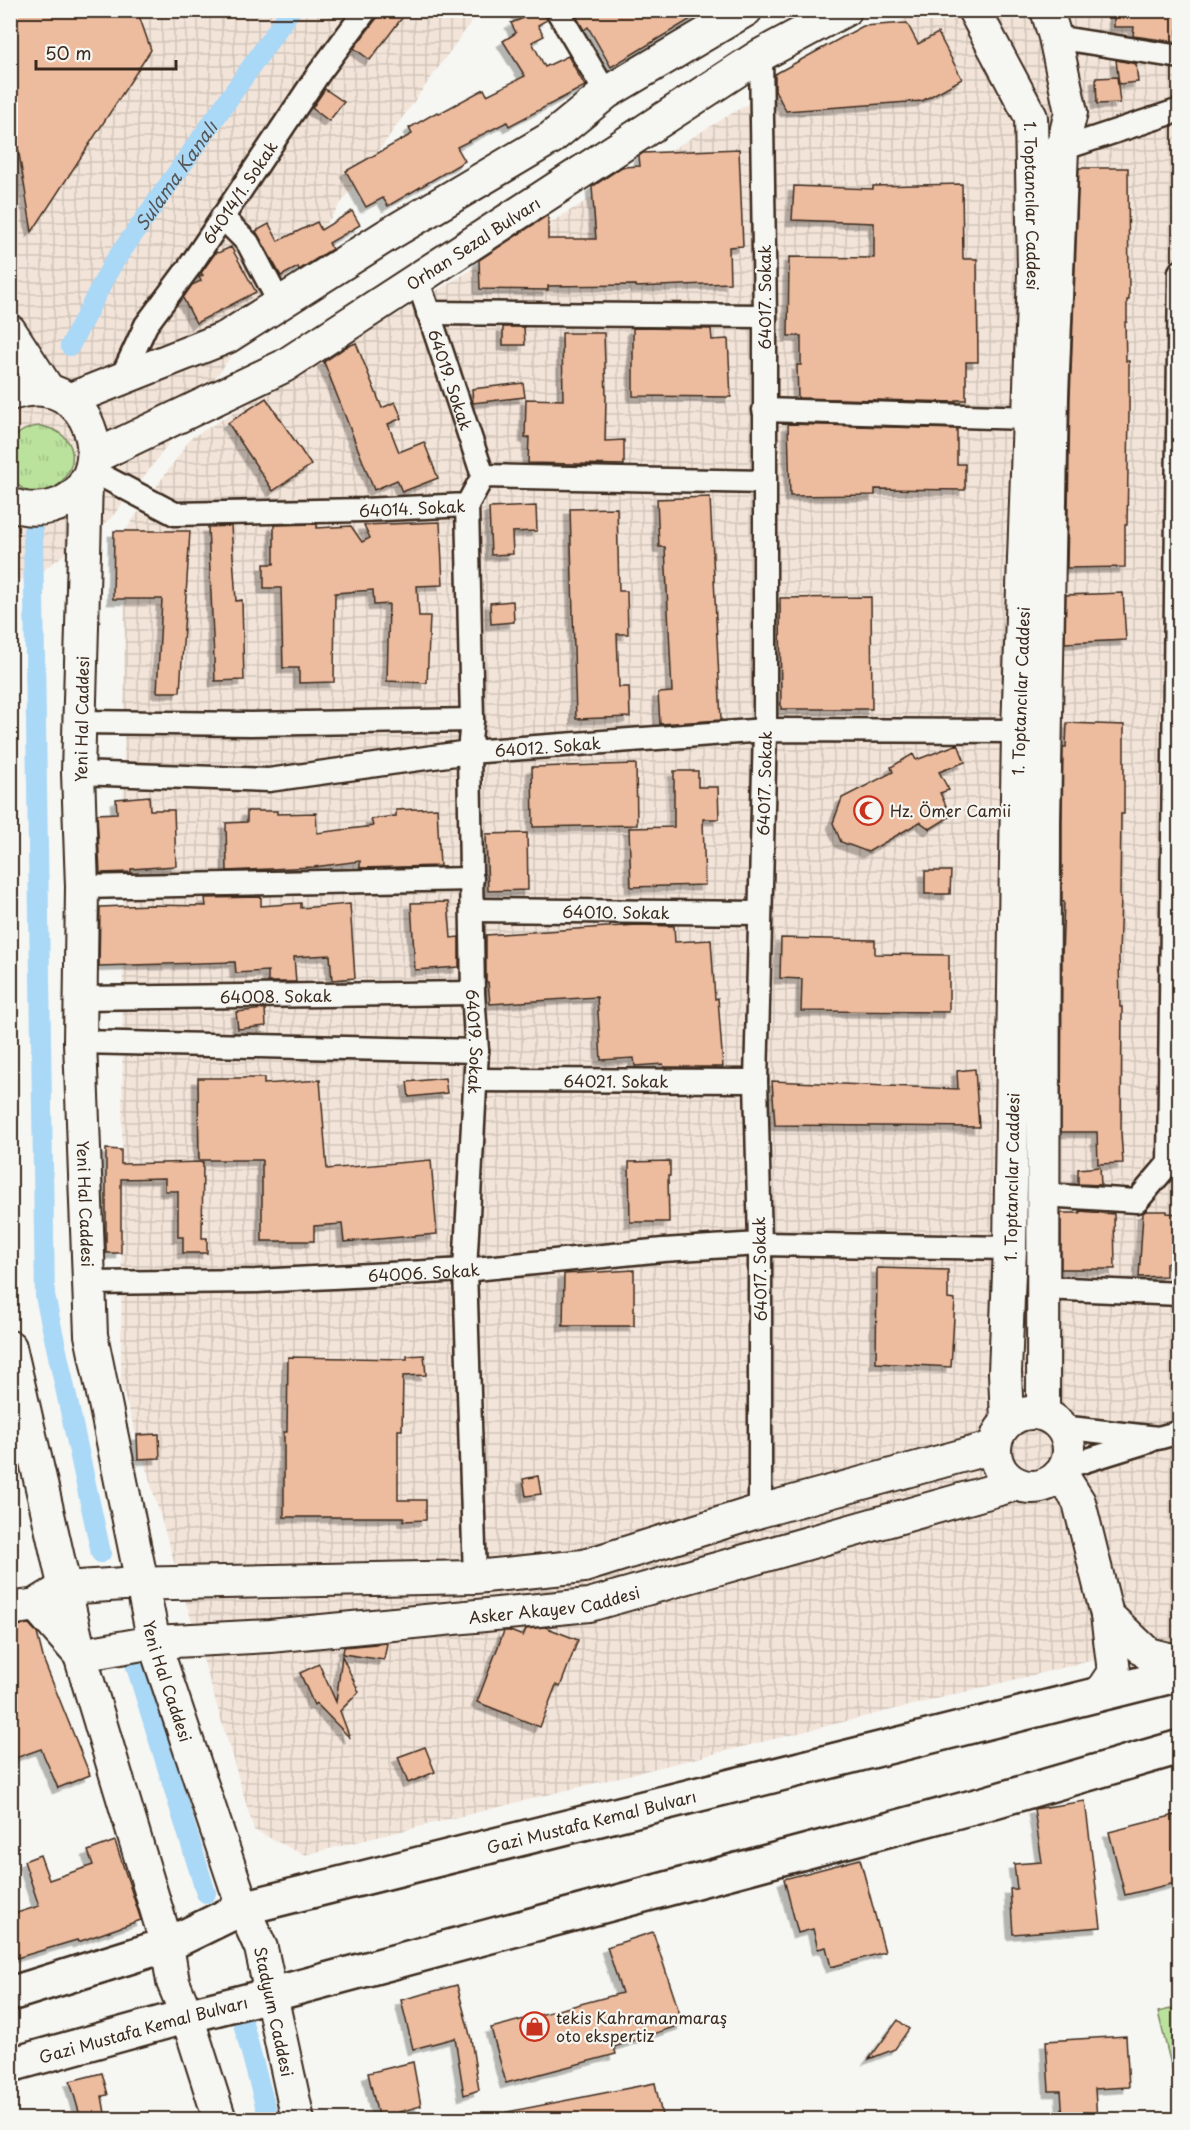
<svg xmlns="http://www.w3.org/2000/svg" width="1190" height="2130" font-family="'Playpen Sans',sans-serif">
<defs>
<pattern id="industrial-grid" width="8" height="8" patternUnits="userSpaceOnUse" patternTransform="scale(1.5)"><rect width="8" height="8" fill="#f3e4d9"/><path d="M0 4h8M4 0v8" fill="none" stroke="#d1c4ba"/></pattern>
<pattern id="grass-tufts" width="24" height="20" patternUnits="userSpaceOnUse" patternTransform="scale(1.5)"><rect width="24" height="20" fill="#bae29d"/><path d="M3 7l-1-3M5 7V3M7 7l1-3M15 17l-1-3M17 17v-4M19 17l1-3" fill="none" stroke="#a1c287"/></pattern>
<filter id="shadow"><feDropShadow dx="-5.5" dy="5.5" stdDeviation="0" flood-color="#0004"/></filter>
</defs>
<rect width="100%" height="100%" fill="#f6f6f2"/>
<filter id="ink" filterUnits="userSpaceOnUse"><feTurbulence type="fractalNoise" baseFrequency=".0167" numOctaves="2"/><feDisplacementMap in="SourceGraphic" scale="12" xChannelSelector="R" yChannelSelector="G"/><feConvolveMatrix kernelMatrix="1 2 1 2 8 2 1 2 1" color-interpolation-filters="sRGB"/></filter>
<g filter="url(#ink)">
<g fill="url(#industrial-grid)">
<path d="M10,11h469l-326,454 -42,53 -79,61 -21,1z"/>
<path d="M925,11h254v1628l-875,216 -50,-25 -133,-446 4,-853 66,-93 670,-402z"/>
</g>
<path fill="url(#grass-tufts)" stroke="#7a865e" stroke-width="1.5" d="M41,426c71,15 4,104 -30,50v-35c9,-10 16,-14 30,-15z"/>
<path fill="#bae29d" stroke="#7a865e" stroke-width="1.5" d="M1179,2007v60l-7,2 -14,-57z"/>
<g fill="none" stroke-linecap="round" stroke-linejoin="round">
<g stroke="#aad8f7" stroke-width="20">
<path id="s1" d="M70,346l42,-81 179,-255"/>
<path d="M33,531l12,765 56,257"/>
<path d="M134,1660l72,233"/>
<path d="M243,2023l26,97"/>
</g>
</g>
<g fill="#edbb9e" stroke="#3b2a1e" stroke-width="1.5" filter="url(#shadow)">
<path d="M10,10h127l14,40 -119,182 -22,-133z"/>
<path d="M379,10h29l-38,50 -16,-12 23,-30z"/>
<path d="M516,10h28l3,10 -9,5 6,11 -12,6 13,25 23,-11 17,30 -76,40 -2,-4 -50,25 8,14 -77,45 -5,-8 -17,9 -20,-36 66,-37 -3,-6 28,-16 1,2 46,-25 3,6 38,-19 -22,-35 13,-8 -5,-10 10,-4z"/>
<path d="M573,10h133l-95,57 -23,-40 -4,3z"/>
<path d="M1114,10h65v20h-2v12l-44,-6 1,-9h-20z"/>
<path d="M907,23l11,21 20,-11 24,46 -40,22 -136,10 -11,-21v-16l88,-48z"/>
<path d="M1116,60l20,4 2,18 -19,2z"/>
<path d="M1117,77l3,26 -23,1 -1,-26z"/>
<path d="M325,89l19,13 -15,19 -17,-13z"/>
<path d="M739,149l4,97 -14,1 1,36 -94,4v-2l-88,1v4l-68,-1 -1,-29 69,-45v24h48l-4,-52 30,-20 18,-1 -1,-10 4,-3z"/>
<path d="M1079,168h49l1,132h-2v22h-2l1,39h3v52l-2,112h-2v42l-58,1 3,-171z"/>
<path d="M962,184l1,75h14l1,103h-12v38h-10v2l-158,-4 -1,-33h4v-29h-13l1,-79 85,1v-35l-82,-3 2,-34 79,3v-3z"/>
<path d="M352,211l8,14 -31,18 3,6 -33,21 -1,-3 -17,9 -25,-45 13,-7 9,17 39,-19 4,8z"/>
<path d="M231,247l25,45 -60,31 -13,-25 9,-13 9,-4 -2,-4 4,-2 -2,-2 15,-21 2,1z"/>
<path d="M503,327h21l1,18h-22z"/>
<path d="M633,328l78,1 1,11 16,-1 3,58 -98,-1z"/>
<path d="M562,333h42l2,65 -1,43 19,-1v25l-96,-2 1,-26h-4l1,-38 37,1z"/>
<path d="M356,343l26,65 13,-6 7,16 -14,6 11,28 25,-10 14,36 -36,14 -5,-12 -23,10 -50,-128 22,-15z"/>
<path d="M523,383l2,14 -52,6 -1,-14z"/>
<path d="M266,398l45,67 -38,26 -45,-68z"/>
<path d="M788,424l169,5v35h8v26l-90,-1v6l-85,1z"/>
<path d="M710,497l11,223 -61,4 -2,-31 14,-1 -7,-145h-6l-2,-48z"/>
<path d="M536,506l1,25 -25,1 1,22 -22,1 -2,-47z"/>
<path d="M617,508l2,83h8l1,43h-11l2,53h10l1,30 -54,2 -6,-210z"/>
<path d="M440,522l3,63 -26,1 2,30h11l-3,67 -40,-2 2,-77 -15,1 -1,-15 -38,3 -1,89 -35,1v-15h-16l-2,-80h-17v-24h10v-39l43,-1v4l34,-2 11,16 8,-4 -6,-13z"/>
<path d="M231,526l5,75 6,-1 2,80 -29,1 -7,-154z"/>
<path d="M114,531h76l-10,161h-23l5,-93h-49z"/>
<path d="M1123,593l3,47 -61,3 1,-48z"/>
<path d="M871,597l1,112h-91l-1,-111z"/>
<path d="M513,601l1,21 -23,2 -1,-21z"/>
<path d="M1067,723l57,2v89h-3l-1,83h1l-2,59 1,51h2l-1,127 2,29 -25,1 -1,-32h-36l1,-176 2,-54h-2v-81l1,-74h3z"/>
<path d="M958,744l7,18 -26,10 10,18 -9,3 11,23 -21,13 -10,-7 -52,30 -27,-10 -8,-19 9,-25 51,-26 -2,-5 22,-13 3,6z"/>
<path d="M636,764l1,61 -104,2 -1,-60z"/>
<path d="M674,771h24v16h20l1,32h-16l2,66 -74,2 -2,-59 45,-1z"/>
<path d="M149,796l1,14h24l2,56 -45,3v3l-31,1 -3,-59 20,-1 -1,-14z"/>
<path d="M437,808l3,58 -80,2v-7l-46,6 -87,4 -1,-48 21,-1v-11h30v3l39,-1 1,20 56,-7 -2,-7 25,-3v-6z"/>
<path d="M527,833l1,57 -40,1 -2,-57z"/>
<path d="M925,871h26l-1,23h-25z"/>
<path d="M261,897v9l40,-3v5l49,-4 5,74 -23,2 -2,-25 -36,2 2,25h-28v-11l-32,2 -1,-11 -136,4 1,-59 50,-2 56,1 -1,-8z"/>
<path d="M448,902l3,36 8,-1v30l-44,3 -4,-67z"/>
<path d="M637,925l37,1 1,16 36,-2 4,59 3,-1 5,69h-59l-1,-3 -28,2 -1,-8 -33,2 -4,-63 -107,7 -2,-22h-2v-47z"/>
<path d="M781,938l94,2v14l74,1v57l-148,-1 1,-32 -22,-1z"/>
<path d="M265,1009l1,17 -28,3 -2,-17z"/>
<path d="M975,1069l4,58 -204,-2 -3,-44 186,8 -1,-18z"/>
<path d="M198,1078h66v6l56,-4 7,89 104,-9 6,74 -93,8 -2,-18 -28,2v15h-52v-81h-63z"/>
<path d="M445,1078l2,15 -38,4 -2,-15z"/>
<path d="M106,1149l15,1v14l82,-2 -1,76h5v15h-24v-16h-5v-46h-13v-13l-44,1v74h-15z"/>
<path d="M670,1161v15h-2l1,46h-39l-1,-60z"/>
<path d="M1100,1167l1,18 -23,-1v-15z"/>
<path d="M1080,1211l34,3 1,55h-54v-56h19z"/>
<path d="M1146,1211h21v2l12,1v50l-13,-1v13l-27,1 4,-64z"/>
<path d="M877,1268l71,2v29l7,1 -4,67 -75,-4z"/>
<path d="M634,1270v56h-71l1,-52z"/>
<path d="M424,1355l2,20 -23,1 -1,54h-4v70h28v20l-22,1v-4h-120v-85h3l1,-75 119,2v-3z"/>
<path d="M159,1434l1,24 -22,1 -1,-24z"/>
<path d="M538,1476l3,18 -15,2 -3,-17z"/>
<path d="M29,1624l8,9 7,28 46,114 -32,13 -17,-39 -31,11v-133z"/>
<path d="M545,1627l33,13 -18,47 -4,-2 -16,42 -63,-25 27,-71h6l13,5 3,-7z"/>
<path d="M387,1643l-3,17 -41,-6 1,-7z"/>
<path d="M342,1656l17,36 -19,19 10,27 -34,-35 -2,2 -14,-32 19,-9 17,38z"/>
<path d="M425,1747l10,25 -27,11 -10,-26z"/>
<path d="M1085,1801l16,126 -88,7 -3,-45h7l-3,-25 28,-2 -8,-53z"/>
<path d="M1179,1814v68l-54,13 -16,-63z"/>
<path d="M115,1841l26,79 -63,22 -1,-2 -67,20v-45l29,-9 -15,-45 16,-6 9,25 44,-15 -5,-14z"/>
<path d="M860,1859l25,93 -54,15 -5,-20 -8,2 -5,-20 -15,4 -14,-54z"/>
<path d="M653,1932l30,92 -69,23 2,7 -110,29 -15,-55 131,-35 -15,-46z"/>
<path d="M457,1985l14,54 8,51 -15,5 -9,-57 -42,11 -12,-49z"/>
<path d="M898,2020l11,9 -14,20 -26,10z"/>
<path d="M1126,2036l3,51 -34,2 2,31h-34l-2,-29h-12l-3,-50z"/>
<path d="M413,2062l8,44 -22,6 1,8h-21l-11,-47z"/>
<path d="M102,2073l6,22 -6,1 3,17 -24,6 -11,-38z"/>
<path d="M655,2083l8,37h-155l-1,-8z"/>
</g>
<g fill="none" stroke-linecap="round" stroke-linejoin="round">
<defs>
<g id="street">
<path d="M557,10l49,83"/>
<path d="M1055,37l125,20"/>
<path d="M1062,149l118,-39"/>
<path d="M222,217l26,26 32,61"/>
<path id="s2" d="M418,281l65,195"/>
<path d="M428,313l337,3"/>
<path id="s3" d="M121,379l25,-54 44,-59 129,-193 47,-63"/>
<path d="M764,410l265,8"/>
<path id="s4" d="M91,470l84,44 188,-4 104,-5 16,-29 281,6"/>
<path id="s5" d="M467,505l5,215 -3,32 4,241 4,58 -12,219 10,307"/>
<path d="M80,722l171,2 221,-4"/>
<path id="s6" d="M78,773l191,7 200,-28 296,-22 253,1"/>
<path d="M82,887l390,-8"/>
<path id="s7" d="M472,910l288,3"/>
<path id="s8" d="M81,998l392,-5"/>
<path d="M80,1042l397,9"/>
<path id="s9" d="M476,1080l280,1"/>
<path d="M1169,1163l11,-891"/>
<path d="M1044,1195l93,6 32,-38 11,1"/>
<path id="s10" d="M88,1283l169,-2 208,-11 198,-20 97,-6 250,4"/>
<path d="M1044,1288l136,6"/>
<path d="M1061,1427l97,11 22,-6"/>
<path d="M1065,1467l84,-26"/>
<path id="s11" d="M760,1511v-267l-4,-163 9,-351v-414l-4,-261"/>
</g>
<g id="secondary">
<path id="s12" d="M974,10l57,107 3,155 -16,459 -8,517 -5,124 2,50"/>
<path d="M10,331l39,60"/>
<path d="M10,394c6,-1 13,-4 19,-4 70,-8 91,99 22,117 -14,3 -27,3 -41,-3"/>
<path d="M68,400l159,-63 159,-101 165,-98 55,-45 140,-83"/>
<path id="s13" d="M94,457l190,-91 477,-311 84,-45"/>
<path id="s14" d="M86,480l-8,293 4,114 -2,155 11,293 63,307 89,266 18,40 37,172"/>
<path d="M10,1347l70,308 87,290 6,37 14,34 33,104"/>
<circle cx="1032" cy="1450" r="37"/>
<path d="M1043,1414l1,-593 8,-425 10,-247 9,-37 -16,-75 -8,-27"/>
<path d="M1058,1476l9,7 12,19 28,113"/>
<path id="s15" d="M36,1605l44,50 74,-13 116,-6 319,-31 428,-121"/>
<path d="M10,1609l26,-4 28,-17 60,-4 351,-7 109,-11 176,-55 234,-64"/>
<path d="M1100,1693l14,-21 -7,-57 41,39 32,8"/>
</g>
<g id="highway">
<path id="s16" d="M10,1994l157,-49 76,-37 937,-234"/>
<path id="s17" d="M10,2065l177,-49 83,-21 714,-191 196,-57"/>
</g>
</defs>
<use href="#street" stroke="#3b2a1e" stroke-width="27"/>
<use href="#secondary" stroke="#3b2a1e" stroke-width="36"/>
<use href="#highway" stroke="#3b2a1e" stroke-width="38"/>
<use href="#street" stroke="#f6f6f2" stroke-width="22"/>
<use href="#secondary" stroke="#f6f6f2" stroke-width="32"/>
<use href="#highway" stroke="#f6f6f2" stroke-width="33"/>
</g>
</g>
<defs>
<symbol id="mosque-ring" viewBox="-11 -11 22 22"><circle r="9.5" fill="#f6f6f2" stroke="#c8321e" stroke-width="1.5"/><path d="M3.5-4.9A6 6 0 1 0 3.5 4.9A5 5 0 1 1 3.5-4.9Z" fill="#c8321e"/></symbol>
<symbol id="shop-ring" viewBox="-11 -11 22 22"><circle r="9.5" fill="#f6f6f2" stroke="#c8321e" stroke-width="1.5"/><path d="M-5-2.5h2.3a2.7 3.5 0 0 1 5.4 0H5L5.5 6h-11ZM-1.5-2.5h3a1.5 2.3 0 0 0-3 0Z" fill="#c8321e"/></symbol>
</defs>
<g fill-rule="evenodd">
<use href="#mosque-ring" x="852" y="794" width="33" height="33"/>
<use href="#shop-ring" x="518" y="2010" width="33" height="33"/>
</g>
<g text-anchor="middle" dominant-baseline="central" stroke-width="4.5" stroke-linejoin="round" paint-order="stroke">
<g font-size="16" fill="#3b2a1e" stroke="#f6f6f2">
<text stroke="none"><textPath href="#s3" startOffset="222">64014/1. Sokak</textPath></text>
<text stroke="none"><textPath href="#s12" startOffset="210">1. Toptancılar Caddesi</textPath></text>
<text stroke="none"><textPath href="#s13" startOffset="436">Orhan Sezal Bulvarı</textPath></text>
<text transform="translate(764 297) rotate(-90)">64017. Sokak</text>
<text stroke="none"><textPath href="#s2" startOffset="104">64019. Sokak</textPath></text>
<text stroke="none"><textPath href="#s4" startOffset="332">64014. Sokak</textPath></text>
<text transform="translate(1020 691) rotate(-88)">1. Toptancılar Caddesi</text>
<text transform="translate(81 719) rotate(-89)">Yeni Hal Caddesi</text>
<text stroke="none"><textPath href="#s6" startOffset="472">64012. Sokak</textPath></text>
<text stroke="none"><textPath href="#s11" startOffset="728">64017. Sokak</textPath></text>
<text stroke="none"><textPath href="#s7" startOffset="144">64010. Sokak</textPath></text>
<text stroke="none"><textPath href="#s8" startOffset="195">64008. Sokak</textPath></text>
<text stroke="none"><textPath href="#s5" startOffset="537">64019. Sokak</textPath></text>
<text stroke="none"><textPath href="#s9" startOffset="140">64021. Sokak</textPath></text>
<text transform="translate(1011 1177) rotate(-89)">1. Toptancılar Caddesi</text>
<text stroke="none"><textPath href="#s14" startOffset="724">Yeni Hal Caddesi</textPath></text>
<text transform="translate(759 1269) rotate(-91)">64017. Sokak</text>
<text stroke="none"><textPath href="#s10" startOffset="336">64006. Sokak</textPath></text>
<text stroke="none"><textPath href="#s15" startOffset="544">Asker Akayev Caddesi</textPath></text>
<text stroke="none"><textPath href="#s14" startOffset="1210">Yeni Hal Caddesi</textPath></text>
<text stroke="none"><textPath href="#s16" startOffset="608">Gazi Mustafa Kemal Bulvarı</textPath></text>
<text stroke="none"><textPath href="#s14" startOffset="1558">Stadyum Caddesi</textPath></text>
<text stroke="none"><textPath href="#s17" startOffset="138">Gazi Mustafa Kemal Bulvarı</textPath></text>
</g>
<g font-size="16" fill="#3b2a1e" stroke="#f6f6f2" text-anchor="start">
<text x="890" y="810">Hz. Ömer Camii</text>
<text x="556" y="2017">tekis Kahramanmaraş<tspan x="556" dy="18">oto ekspertiz</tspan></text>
</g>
<g font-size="18" font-style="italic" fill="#575654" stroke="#f6f6f2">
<text stroke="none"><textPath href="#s1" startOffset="201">Sulama Kanalı</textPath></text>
</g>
</g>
<rect width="1190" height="2130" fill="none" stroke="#f6f6f2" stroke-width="36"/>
<rect x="18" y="18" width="1154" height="2094" fill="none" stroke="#3b2a1e" stroke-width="2" filter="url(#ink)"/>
<path d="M36 60v9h140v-9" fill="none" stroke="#3b2a1e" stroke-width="3"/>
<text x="45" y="60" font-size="18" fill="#3b2a1e" stroke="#f6f6f2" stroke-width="4.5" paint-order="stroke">50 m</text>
</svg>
